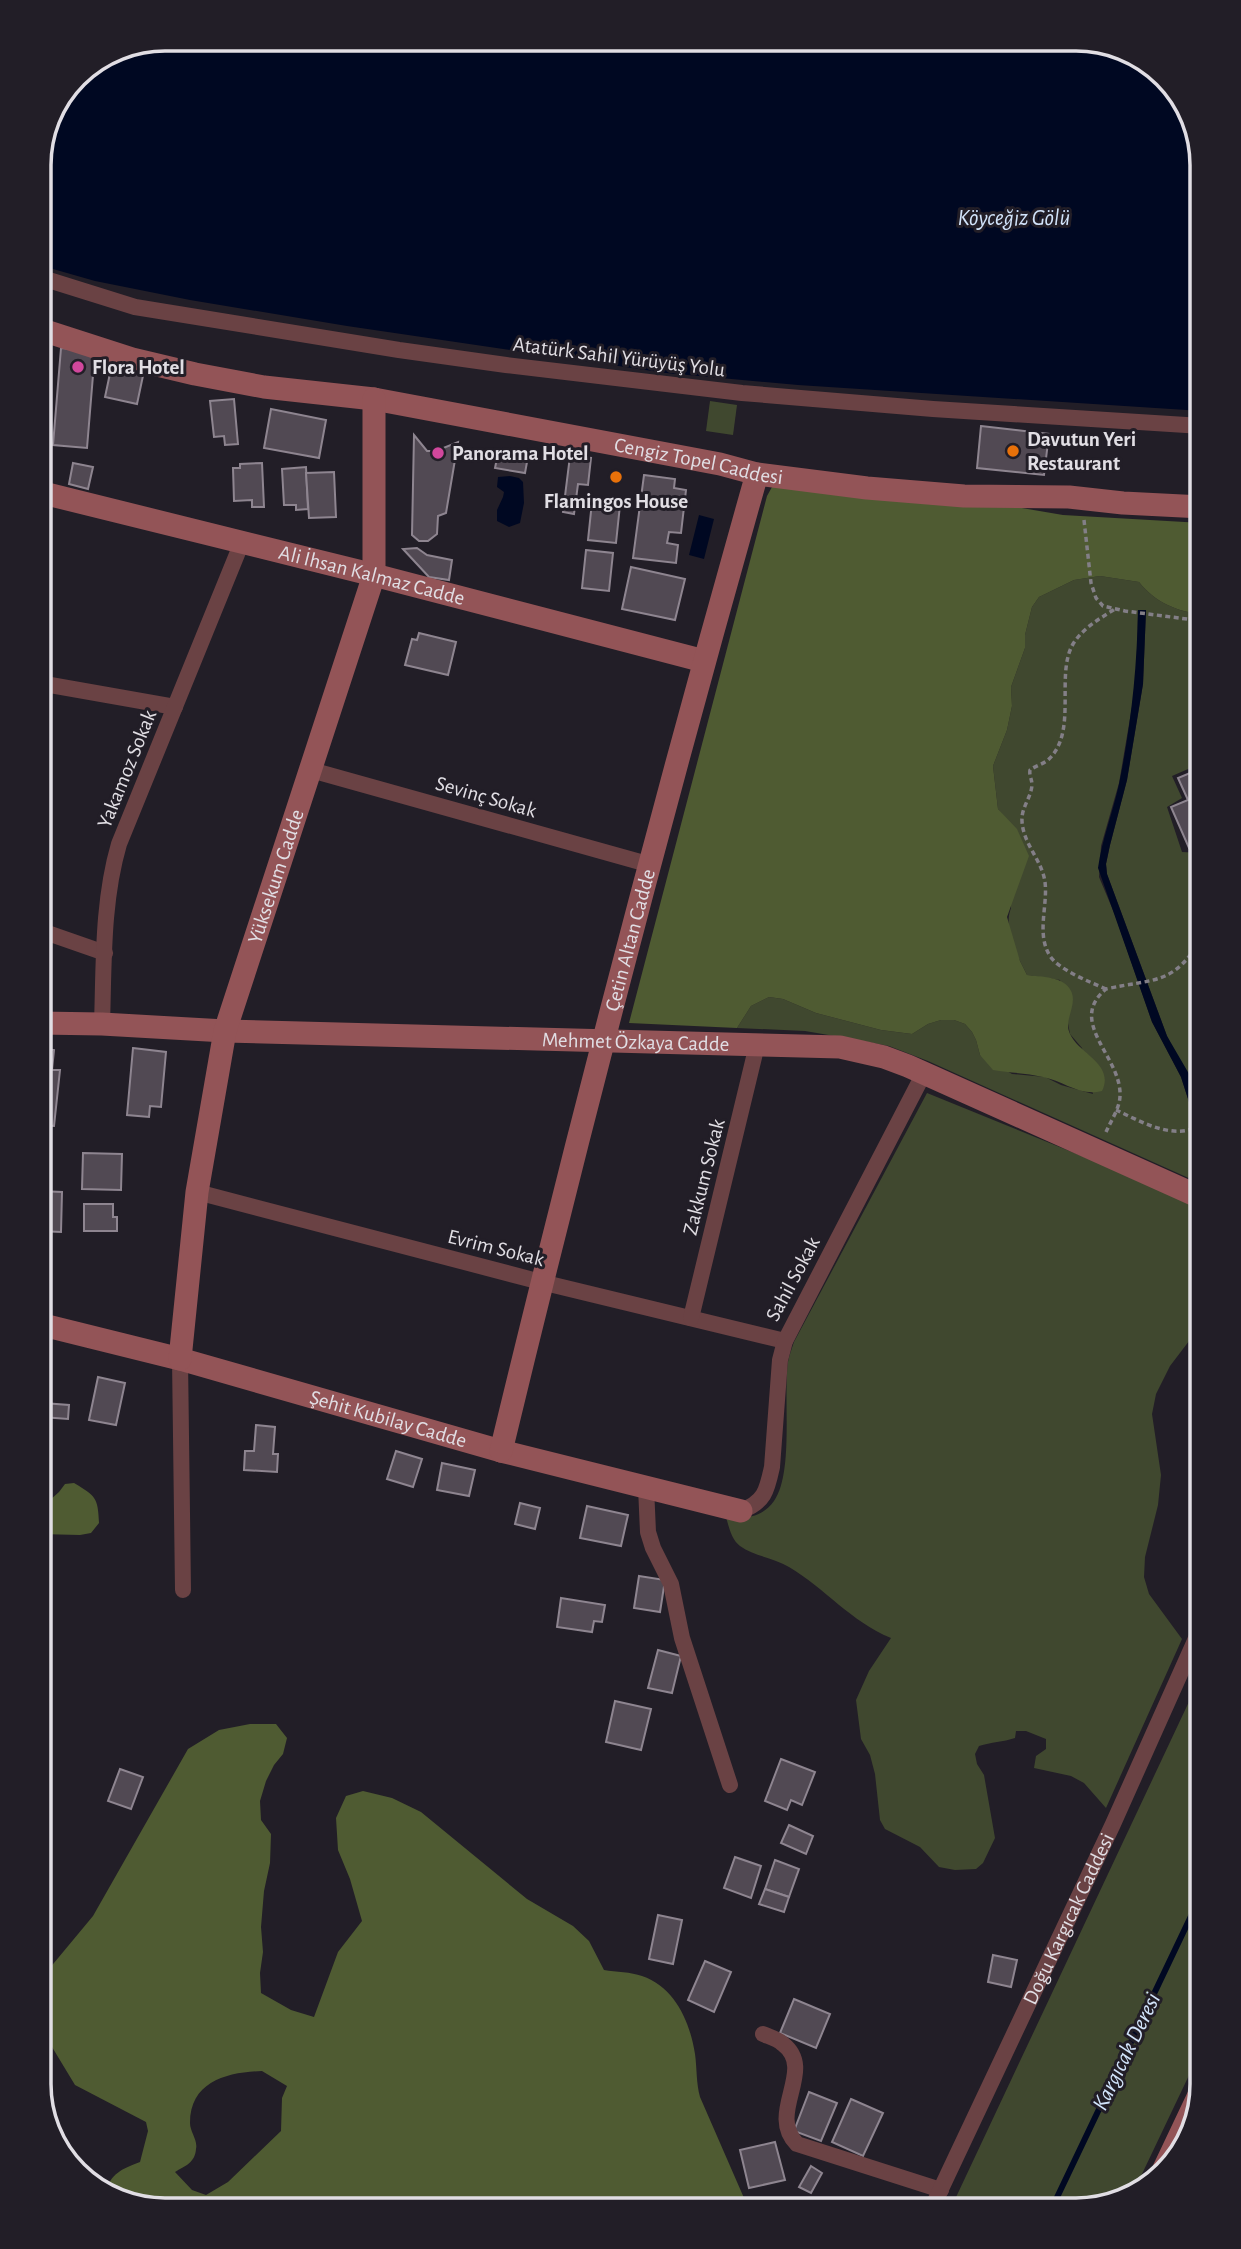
<svg xmlns="http://www.w3.org/2000/svg" width="1241" height="2249" font-family="'Alegreya Sans',sans-serif">
<rect width="100%" height="100%" fill="#221e27"/>
<g fill="#40482f">
<path d="M710,401l27,4 -4,30 -27,-4z"/>
<path d="M1100,576l39,6c16,20 38,30 63,32v123l-5,4 -2,25 -23,10 10,22 -15,9 15,45 20,1v258l-35,-75 -60,-162 -1,-10 4,-19 17,-65 16,-96 3,-73h-8l-2,72 -17,100 -18,63 -2,31 16,38 37,107 29,55 8,25 13,22v60l-274,-123 -39,-15 -37,-7 -47,-8 -68,-3 14,-22 18,-9 14,2 33,14 65,17 31,4 16,-10 13,-4h13l11,4 7,8 4,8 4,15 32,19 33,3 16,8 32,9 -11,-46 -12,-14 -10,-54 -33,-5c-10,-19 -24,-47 -16,-67l-6,-90 -7,-9 -5,-43 14,-36 5,-24 -1,-19 14,-39v-13l7,-28 7,-10 35,-17z"/>
<path d="M927,1093l275,112v119l-32,42 -14,28 -4,20 9,61 -3,30 -13,52 -1,20 5,17 33,45 -76,169 -22,-25 -13,-7 -37,-8 2,-12 10,-7v-10l-20,-8h-10l-1,7c-12,4 -24,4 -36,8l-4,8 2,10 7,11 11,63 -12,25 -7,6 -21,1 -16,-3 -19,-20 -35,-18 -5,-9 -5,-46 -5,-19 -9,-16 -5,-39 13,-29 22,-33c-41,-17 -65,-49 -102,-71 -15,-9 -35,-11 -49,-21 -9,-7 -11,-19 -14,-29 18,2 36,1 48,-16 20,-29 9,-103 14,-139 1,-6 4,-14 6,-20z"/>
<path d="M1202,1674v374l-70,147c-27,23 -143,15 -182,15z"/>
</g>
<g fill="#4f5b32" fill-rule="evenodd">
<path d="M777,478l180,19 106,18 139,8v91c-25,-2 -47,-12 -63,-32l-39,-6 -26,4 -35,17 -7,10 -7,28v13l-14,39 1,19 -5,24 -14,36 5,43 19,20 12,27 -22,61 13,44 7,14c14,2 37,1 44,16 7,14 -8,29 -1,43 9,20 45,30 32,57 -22,6 -38,-10 -59,-14 -16,-4 -33,-4 -50,-7l-13,-15 -4,-15 -4,-8 -7,-8 -11,-4h-13l-13,4 -16,10 -31,-4 -65,-17 -33,-14 -14,-2 -18,9 -14,22 -108,-5 138,-527z"/>
<path d="M74,1483c22,13 24,15 25,40l-8,10 -11,2 -41,-1v-36l11,2 9,-8 6,-8z"/>
<path d="M250,1724h26l11,14 -4,16 -9,11 -8,16 -6,20 1,19 10,14 -1,29 -6,28 -3,36 2,25 -3,21 1,20 30,17 23,7 24,-65 24,-31 -12,-42 -12,-29 -2,-32 10,-22 17,-5 29,7 29,14 106,87 46,27 16,15 15,29c12,2 27,2 38,6 33,11 48,46 53,78 2,14 1,29 5,43l44,101 2,12h-589l-52,-17c6,-20 17,-24 35,-31l8,-31 -2,-9 -71,-37 -23,-38 -13,-17v-49l54,-65 95,-167 31,-19zM262,2071l25,15 -5,12 -1,33 -53,51 -22,13 -14,-5 -17,-18c10,-6 20,-9 21,-23 2,-9 -6,-17 -6,-26 0,-42 38,-51 72,-52z"/>
</g>
<g fill="#000822">
<path d="M165,39h920l62,21 46,56 9,49v246l-404,-26 -132,-12 -319,-47 -157,-26 -95,-19 -56,-16v-108l37,-82 41,-27z"/>
<path d="M510,476l9,2 4,4 1,21 -4,20 -11,4 -12,-6v-11l6,-13 1,-5 -7,-5 1,-10z"/>
<path d="M699,515l15,4 -10,40 -15,-4z"/>
<path d="M1138,610h8l-3,74 -16,96 -17,65 -4,19 1,10 60,162 25,43 10,32v13l-13,-22 -8,-25 -29,-55 -54,-154c4,-29 15,-56 21,-84 12,-58 18,-115 19,-174z"/>
</g>
<g fill="none" stroke-linecap="round" stroke-linejoin="round">
<path stroke="#000822" stroke-width="6" d="M1051,2210l151,-317"/>
</g>
<g fill="#514953" stroke="#8e8590" stroke-width="2">
<path d="M61,348l34,3 -8,97 -34,-3z"/>
<path d="M112,364l32,7 -7,33 -32,-7z"/>
<path d="M234,399l4,45 -13,1 -1,-9 -10,1 -4,-36z"/>
<path d="M271,409l55,11 -7,38 -55,-10z"/>
<path d="M981,426l68,8 -5,41 -67,-7z"/>
<path d="M414,435l13,16h9l22,-9 -12,71 -8,3 -1,18 -9,7h-9l-7,-6z"/>
<path d="M570,456l21,2 -3,27 -10,-1 -4,30 -11,-2z"/>
<path d="M497,458l30,4 -2,11 -30,-5z"/>
<path d="M73,463l20,4 -5,22 -19,-5z"/>
<path d="M262,463l2,44h-12v-7l-18,1 -1,-33h7v-4z"/>
<path d="M306,467l2,42 -12,1v-5h-12l-2,-36z"/>
<path d="M334,472l2,45 -27,1 -3,-45z"/>
<path d="M644,475l31,4 -1,9 12,2 -5,43 -12,-1 -2,11 11,2 -2,18 -43,-5z"/>
<path d="M592,502l28,3 -4,38 -28,-3z"/>
<path d="M417,548l10,7 25,5 -3,20 -20,-3 -26,-28z"/>
<path d="M586,550l27,3 -4,38 -27,-3z"/>
<path d="M631,567l54,12 -10,41 -53,-11z"/>
<path d="M419,633l37,9 -8,33 -43,-10 7,-26 5,1z"/>
<path d="M1202,768v74l-13,6 -18,-41 17,-7 -10,-22z"/>
<path d="M39,1048l15,2 -2,20h8l-6,56 -15,-1z"/>
<path d="M133,1048l33,4 -5,55 -11,-1 -1,11 -22,-2z"/>
<path d="M83,1153l39,1 -1,36 -39,-1z"/>
<path d="M39,1191l23,1 -1,40 -22,-1z"/>
<path d="M84,1204h29v13h4v14h-33z"/>
<path d="M98,1377l27,6 -9,42 -27,-5z"/>
<path d="M43,1403l26,2 -1,14 -26,-2z"/>
<path d="M256,1425l19,2 -2,27h5l-1,18 -33,-2 1,-19h9z"/>
<path d="M396,1451l26,8 -9,28 -26,-8z"/>
<path d="M442,1463l33,7 -6,26 -32,-6z"/>
<path d="M520,1503l20,5 -5,21 -20,-5z"/>
<path d="M587,1506l41,9 -7,31 -41,-8z"/>
<path d="M639,1576l26,4 -5,32 -26,-4z"/>
<path d="M561,1598l44,7 -3,17 -8,-1 -2,11 -35,-5z"/>
<path d="M658,1650l23,6 -9,37 -24,-5z"/>
<path d="M615,1701l36,8 -10,41 -35,-8z"/>
<path d="M781,1759l34,13 -13,33 -11,-5 -4,10 -22,-9z"/>
<path d="M120,1769l23,8 -12,32 -23,-8z"/>
<path d="M789,1825l24,11 -7,18 -25,-11z"/>
<path d="M735,1857l26,9 -10,32 -27,-10z"/>
<path d="M775,1860l24,9 -10,28 -24,-8z"/>
<path d="M765,1889l24,8 -5,15 -25,-8z"/>
<path d="M658,1915l24,5 -9,44 -24,-5z"/>
<path d="M993,1955l24,5 -6,27 -23,-5z"/>
<path d="M705,1961l26,11 -17,40 -26,-12z"/>
<path d="M794,1999l36,15 -14,34 -36,-15z"/>
<path d="M809,2092l28,11 -16,38 -27,-10z"/>
<path d="M851,2099l32,14 -20,43 -31,-14z"/>
<path d="M775,2142l10,38 -36,8 -9,-38z"/>
<path d="M811,2166l11,7 -11,20 -12,-6z"/>
</g>
<g fill="none" stroke-linecap="round" stroke-linejoin="round">
<g stroke="#837f87" stroke-width="3.5" stroke-dasharray="5 3.5" stroke-linecap="butt">
<path d="M1084,520l7,63 5,15 7,8 22,5 77,10"/>
<path d="M1106,989c-16,-7 -47,-19 -56,-33 -14,-22 -2,-50 -5,-74 -3,-22 -22,-38 -23,-61 -1,-13 9,-23 10,-36 0,-6 -3,-9 -2,-15 5,-4 14,-6 19,-11 29,-28 6,-84 24,-115 10,-16 26,-25 42,-35"/>
<path d="M1116,1110c26,12 59,32 86,14"/>
<path d="M1106,1132c5,-11 14,-25 14,-36 2,-39 -54,-74 -14,-107 49,-11 68,-3 96,-52"/>
</g>
<g stroke="#6a4244" stroke-width="16">
<path d="M39,277l96,30 264,43 107,15 236,28 191,16 269,17"/>
<path d="M39,683l136,24"/>
<path d="M311,770l340,95"/>
<path d="M39,930l66,23"/>
<path d="M102,1024c2,-59 0,-122 17,-180l123,-302"/>
<path d="M197,1192l344,90 244,59"/>
<path d="M691,1318l66,-273"/>
<path d="M180,1359l3,231"/>
<path d="M646,1487l2,45 5,16 18,36 11,54 48,147"/>
<path d="M741,1511c24,-9 26,-21 31,-44l8,-107 5,-19 139,-268"/>
<path d="M763,2034c7,3 15,5 20,10 34,26 -17,69 14,100l144,46"/>
<path id="s1" d="M931,2210l182,-386 89,-199"/>
</g>
<g stroke="#935457" stroke-width="23">
<path id="s2" d="M39,329l93,30 63,15 69,13 110,12 346,65 37,10 110,14 97,8 105,1 54,6 79,4"/>
<path id="s3" d="M39,492l335,83 330,86"/>
<path id="s4" d="M39,1023l63,1 123,7 615,16 44,10 24,9 294,132"/>
<path id="s5" d="M39,1324l141,35 321,92 240,60"/>
<path id="s6" d="M180,1359l17,-167 28,-161 149,-456v-176"/>
<path id="s7" d="M501,1451c79,-327 164,-653 256,-977"/>
<path d="M1164,2169l36,-76"/>
</g>
</g>
<g fill="#d1479c" stroke="#221e27" stroke-width="2.5">
<circle cx="78" cy="367" r="7"/>
<circle cx="438" cy="453" r="7"/>
</g>
<g fill="#e8710a" stroke="#221e27" stroke-width="2.5">
<circle cx="1013" cy="451" r="7"/>
<circle cx="616" cy="477" r="7"/>
</g>
<g text-anchor="middle" dominant-baseline="central" stroke-width="6" stroke-linejoin="round" paint-order="stroke">
<g font-size="21" fill="#e1dee4" stroke="#221e27">
<text transform="translate(619 357) rotate(7)">Atatürk Sahil Yürüyüş Yolu</text>
<text stroke="none"><textPath href="#s2" startOffset="674">Cengiz Topel Caddesi</textPath></text>
<text stroke="none"><textPath href="#s3" startOffset="343">Ali İhsan Kalmaz Cadde</textPath></text>
<text transform="translate(127 769) rotate(-68)">Yakamoz Sokak</text>
<text transform="translate(486 797) rotate(16)">Sevinç Sokak</text>
<text stroke="none"><textPath href="#s6" startOffset="494">Yüksekum Cadde</textPath></text>
<text stroke="none"><textPath href="#s7" startOffset="527">Çetin Altan Cadde</textPath></text>
<text stroke="none"><textPath href="#s4" startOffset="597">Mehmet Özkaya Cadde</textPath></text>
<text transform="translate(704 1177) rotate(-76)">Zakkum Sokak</text>
<text transform="translate(496 1248) rotate(14)">Evrim Sokak</text>
<text transform="translate(793 1279) rotate(-62)">Sahil Sokak</text>
<text stroke="none"><textPath href="#s5" startOffset="362">Şehit Kubilay Cadde</textPath></text>
<text stroke="none"><textPath href="#s1" startOffset="322">Doğu Kargıcak Caddesi</textPath></text>
</g>
<g font-size="21" font-weight="bold" fill="#e1dee4" stroke="#221e27" text-anchor="start">
<text x="92" y="367">Flora Hotel</text>
<text x="1027" y="439">Davutun Yeri<tspan x="1027" dy="24">Restaurant</tspan></text>
<text x="452" y="453">Panorama Hotel</text>
<text x="616" y="501" text-anchor="middle">Flamingos House</text>
</g>
<g font-size="23" font-style="italic" fill="#d2e4fb" stroke="#221e27">
<text x="1014" y="218">Köyceğiz Gölü</text>
<text transform="translate(1127 2052) rotate(-64)">Kargıcak Deresi</text>
</g>
</g>
<path d="M0 0H1241V2249H0ZM165 51H1076A114 114 0 0 1 1190 165V2084A114 114 0 0 1 1076 2198H165A114 114 0 0 1 51 2084V165A114 114 0 0 1 165 51Z" fill="#221e27" fill-rule="evenodd"/>
<path fill="none" stroke="#e1dee4" stroke-width="3.5" d="M165 51H1076A114 114 0 0 1 1190 165V2084A114 114 0 0 1 1076 2198H165A114 114 0 0 1 51 2084V165A114 114 0 0 1 165 51Z"/>
</svg>
